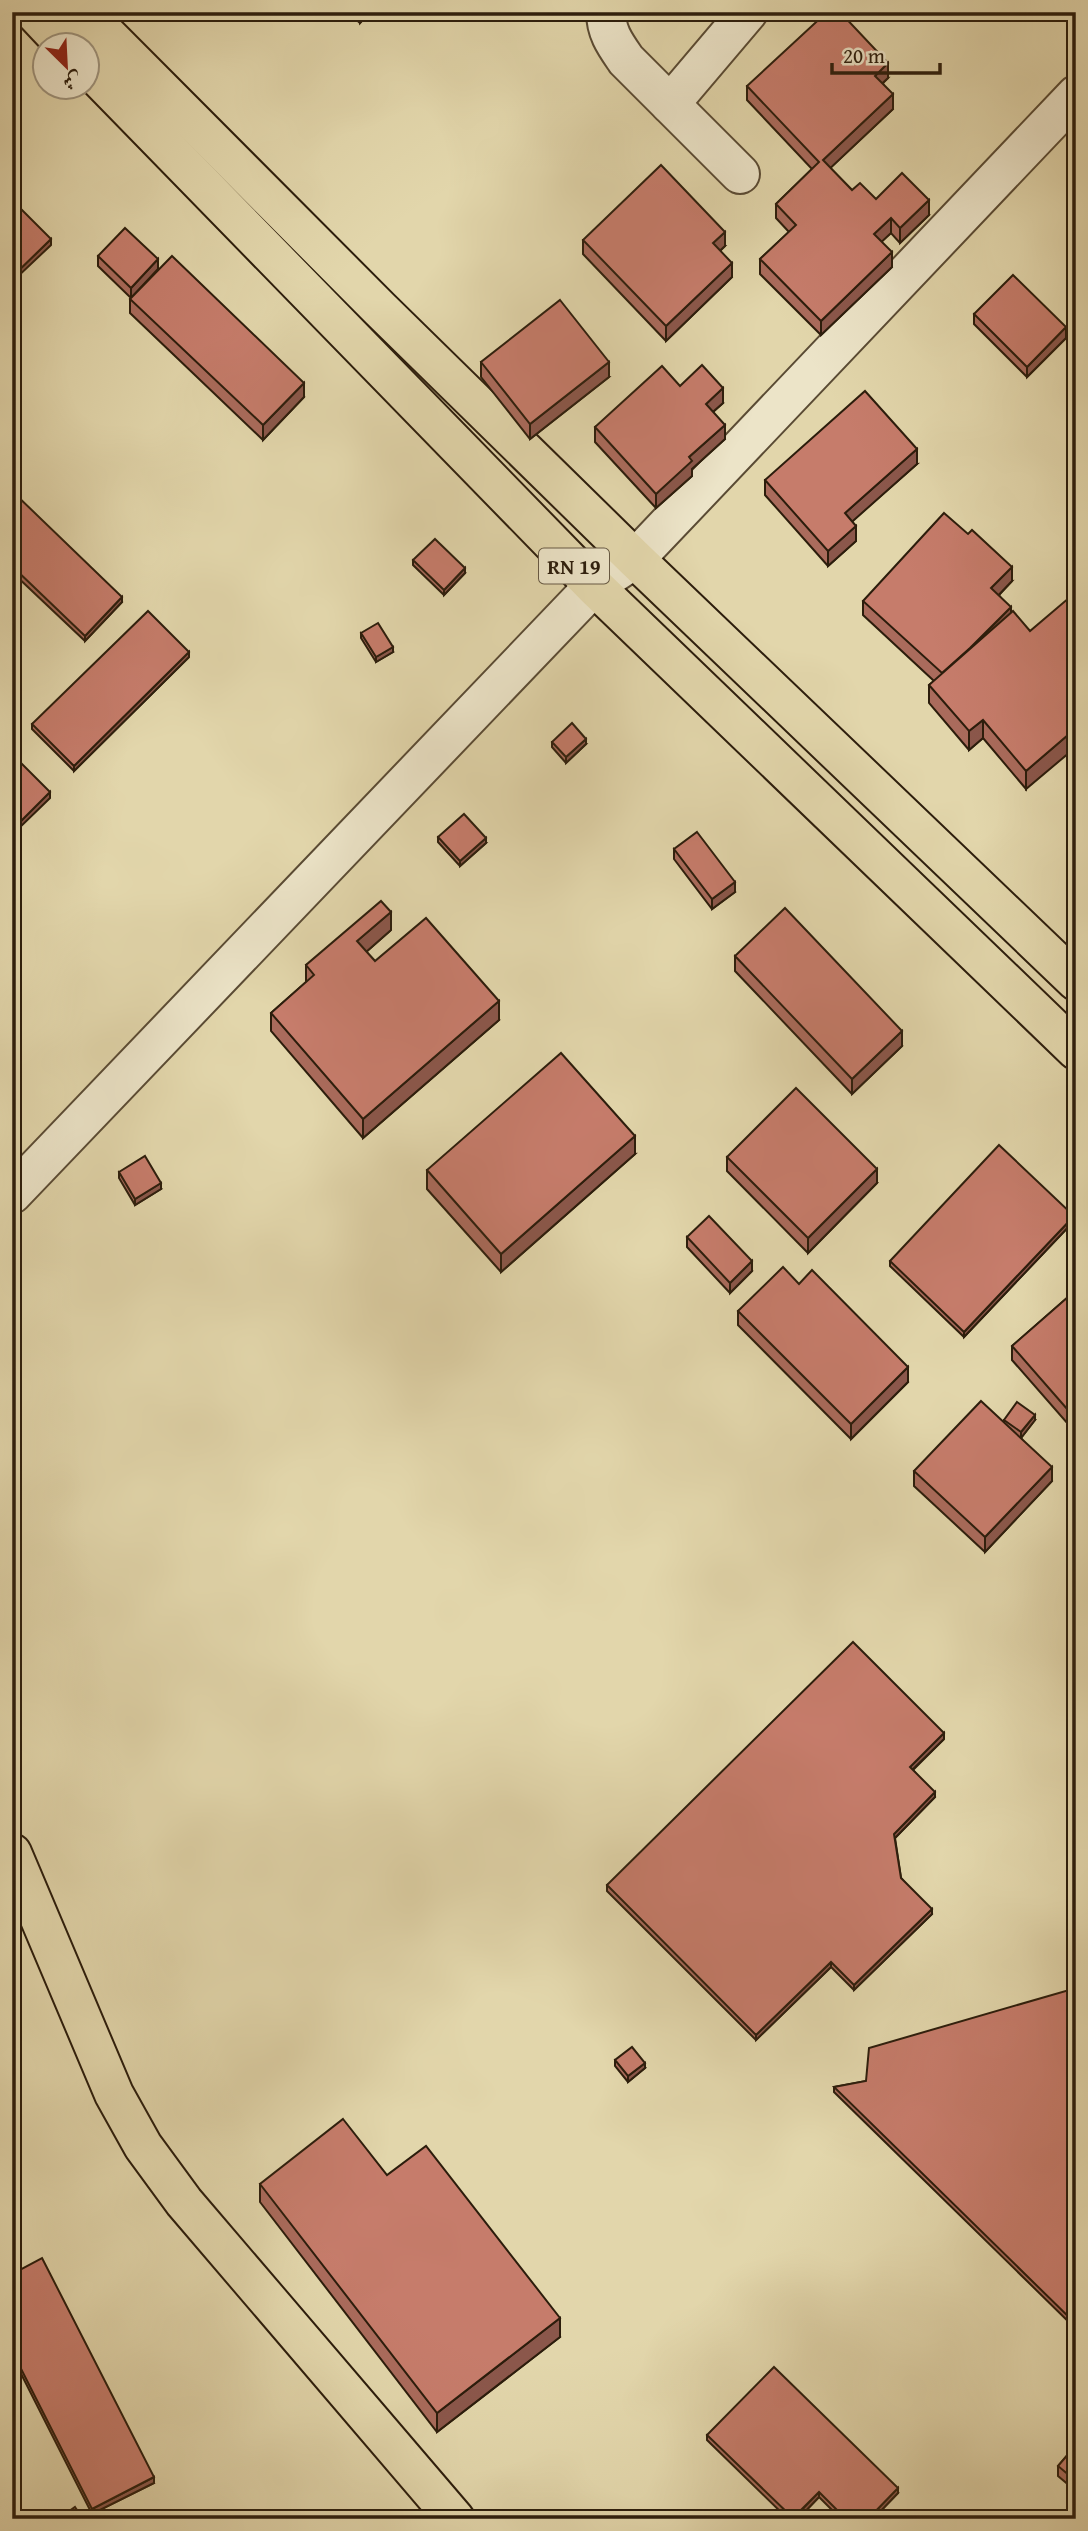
<svg xmlns="http://www.w3.org/2000/svg" width="1088" height="2531" font-family="'Gentium Book Plus',Amiri,serif">
<rect width="100%" height="100%" fill="#e2d6ab"/>
<filter id="stains"><feTurbulence type="fractalNoise" baseFrequency=".00286" numOctaves="4"/><feColorMatrix values="0 0 0 0 .2 0 0 0 0 .09 0 0 0 0 .02 0 0 0 .5 -.17"/></filter>
<radialGradient id="worn" r=".72"><stop offset=".6" stop-color="#630" stop-opacity="0"/><stop offset="1" stop-color="#630" stop-opacity=".3"/></radialGradient>
<g fill="none" stroke-linecap="round" stroke-linejoin="round">
<defs>
<g id="minor">
<path d="M606,12c0,20 9,32 20,48l114,114"/>
<path d="M670,104l78,-92"/>
<path d="M12,1194l582,-608 41,-27 441,-464"/>
</g>
<g id="major">
<path d="M34,12l32,34"/>
<path d="M84,12l296,297 255,250 441,422"/>
<path d="M88,67l506,519 482,464"/>
<path d="M12,1853l102,241 29,52 41,56 271,317"/>
</g>
</defs>
<use href="#minor" stroke="#5a4b34" stroke-width="42"/>
<use href="#major" stroke="#2c1d0c" stroke-width="42"/>
<use href="#minor" stroke="#ece4c8" stroke-width="38"/>
<use href="#major" stroke="#e2d6ab" stroke-width="38"/>
</g>
<g fill="#aa6b5c" stroke="#2c1d0c" stroke-width="2">
<path d="M348,12h22l-10,11z"/>
<path d="M384,12h14l-7,7z"/>
<path d="M888,78l-5,5 10,26 -63,59 22,22 24,9 53,16 -29,28 -9,-10 -10,8 11,26 -71,68 -61,-61v-15l29,-27 -13,-14v-14l36,-35 -65,-69v-14z"/>
<path d="M583,240l142,6 -5,5 12,26 -66,64 -83,-87z"/>
<path d="M98,256l60,13 -25,27 171,101 -41,43 -133,-127v-14l1,-1 -33,-32z"/>
<path d="M974,314l92,24 -39,39 -53,-53z"/>
<path d="M481,362l128,15 -79,62 -49,-62z"/>
<path d="M680,386l43,17 -10,9 12,27 -33,30v7l-36,32 -61,-66v-15z"/>
<path d="M917,464l-65,57 4,20 -28,25 -63,-71v-15z"/>
<path d="M12,491l110,111 -37,39 -73,-69z"/>
<path d="M413,560l52,13 -21,22 -31,-30z"/>
<path d="M1012,581l-13,14 12,18 19,18 -4,158 -43,-51 -14,12 -40,-47v-18l5,-4 -71,-66v-14z"/>
<path d="M361,633l32,19 -17,10 -15,-24z"/>
<path d="M189,657l-115,114 -42,-42v-5z"/>
<path d="M552,742l34,2 -20,19 -14,-16z"/>
<path d="M438,837l48,6 -26,23 -22,-24z"/>
<path d="M674,849l61,43 -23,17 -38,-50z"/>
<path d="M391,930l-25,22 9,9 124,59 -136,118 -92,-107v-18l35,-31v-17z"/>
<path d="M735,956l167,90 -50,48 -117,-123z"/>
<path d="M635,1154l-134,118 -74,-83v-19z"/>
<path d="M727,1157l150,26 -69,70 -81,-82z"/>
<path d="M119,1172l42,17 -26,16 -16,-27z"/>
<path d="M1074,1221l-110,116 -74,-71v-5z"/>
<path d="M687,1237l65,34 -22,22 -43,-46z"/>
<path d="M799,1284l109,98 -57,57 -113,-114v-14z"/>
<path d="M1076,1290l-8,134 -56,-64v-14z"/>
<path d="M1004,1420h31l-14,18 31,43 -67,71 -71,-66v-15l90,-49z"/>
<path d="M1076,1575v24l-5,-5v-15z"/>
<path d="M944,1739l-31,31 22,27 -40,41 6,40 31,36 -78,76 -23,-23 -75,73 -149,-149v-6z"/>
<path d="M1076,1988v341l-242,-237v-5l32,-6z"/>
<path d="M615,2060l30,8 -17,14 -13,-16z"/>
<path d="M387,2175l173,162 -123,95 -177,-230v-18z"/>
<path d="M12,2274l142,209 -62,31 -80,-158z"/>
<path d="M707,2435l191,58 -25,26h-32l-22,-22 -21,22h-10l-81,-79z"/>
<path d="M1076,2445v46l-18,-15v-10z"/>
</g>
<g fill="#8b574b" stroke="#2c1d0c" stroke-width="2">
<path d="M360,12h10l-10,11z"/>
<path d="M391,12h7l-7,7z"/>
<path d="M888,63v15l-13,12v-14z"/>
<path d="M893,94v15l-70,66v-15z"/>
<path d="M929,200v15l-29,28v-15z"/>
<path d="M891,218v15l-17,16v-15z"/>
<path d="M725,232v14l-12,11v-14z"/>
<path d="M51,239v6l-39,37v-5z"/>
<path d="M892,252v15l-71,68v-14z"/>
<path d="M158,259v10l-27,29v-10z"/>
<path d="M732,263v14l-66,64v-15z"/>
<path d="M1066,327v11l-39,39v-10z"/>
<path d="M609,362v15l-79,62v-15z"/>
<path d="M304,383v14l-41,43v-15z"/>
<path d="M723,388v15l-17,15v-14z"/>
<path d="M725,425v14l-33,30v7l-36,32v-14l33,-37z"/>
<path d="M917,449v15l-72,64v-15z"/>
<path d="M856,526v15l-28,25v-15z"/>
<path d="M1012,567v14l-21,22v-15z"/>
<path d="M465,568v5l-21,22v-5z"/>
<path d="M122,597v5l-37,39v-5z"/>
<path d="M1011,607v14l-67,55z"/>
<path d="M393,647v5l-17,10v-5z"/>
<path d="M189,652v5l-115,114v-5z"/>
<path d="M983,720v18l-14,12v-19z"/>
<path d="M1076,728v19l-50,42v-18z"/>
<path d="M586,739v5l-20,19v-6z"/>
<path d="M50,792v6l-38,37v-5z"/>
<path d="M486,838v5l-26,23v-5z"/>
<path d="M735,882v10l-23,17v-10z"/>
<path d="M391,912v18l-34,30v-19z"/>
<path d="M499,1001v19l-136,118v-19z"/>
<path d="M902,1031v15l-50,48v-15z"/>
<path d="M635,1136v18l-134,118v-18z"/>
<path d="M877,1169v14l-69,70v-15z"/>
<path d="M161,1183v6l-26,16v-6z"/>
<path d="M1074,1216v5l-110,116v-5z"/>
<path d="M752,1261v10l-22,22v-10z"/>
<path d="M908,1367v15l-57,57v-15z"/>
<path d="M1076,1403v15l-8,6v-14z"/>
<path d="M1035,1415v5l-14,18v-6z"/>
<path d="M1052,1467v14l-67,71v-15z"/>
<path d="M944,1733v6l-34,33v-5z"/>
<path d="M935,1792v5l-41,42v-5z"/>
<path d="M932,1909v5l-78,76v-5z"/>
<path d="M831,1962v5l-75,73v-5z"/>
<path d="M645,2063v5l-17,14v-6z"/>
<path d="M560,2318v19l-123,95v-19z"/>
<path d="M154,2477v6l-62,31v-5z"/>
<path d="M898,2488v5l-25,26h-5z"/>
<path d="M819,2492v5l-21,22h-5z"/>
</g>
<g fill="#c67c6b" stroke="#2c1d0c" stroke-width="2">
<path d="M827,12h13l48,51 -13,13 18,18 -70,66 29,30 8,-7 16,16 26,-26 27,27 -29,28 -9,-10 -17,16 18,18 -71,69 -61,-62 36,-34 -20,-21 43,-42 -72,-76z"/>
<path d="M661,165l64,67 -12,11 19,20 -66,63 -83,-86z"/>
<path d="M12,200l39,39 -39,38z"/>
<path d="M125,228l33,31 -27,29 -33,-32z"/>
<path d="M172,256l132,127 -41,42 -133,-126z"/>
<path d="M1013,275l53,52 -39,40 -53,-53z"/>
<path d="M560,300l49,62 -79,62 -49,-62z"/>
<path d="M702,365l21,23 -17,16 19,21 -36,32 3,4 -36,33 -61,-67 67,-61 18,20z"/>
<path d="M865,391l52,58 -72,64 11,13 -28,25 -63,-71z"/>
<path d="M12,491l110,106 -37,39 -73,-70z"/>
<path d="M944,513l24,21 4,-4 40,37 -21,21 20,19 -41,41 -28,25 -79,-72z"/>
<path d="M435,539l30,29 -21,22 -31,-30z"/>
<path d="M1070,597l6,6v125l-50,43 -43,-51 -14,11 -40,-46 84,-74 17,20z"/>
<path d="M148,611l41,41 -115,114 -42,-42z"/>
<path d="M378,623l15,24 -17,10 -15,-24z"/>
<path d="M572,723l14,16 -20,18 -14,-15z"/>
<path d="M12,754l38,38 -38,38z"/>
<path d="M464,814l22,24 -26,23 -22,-24z"/>
<path d="M697,832l38,50 -23,17 -38,-50z"/>
<path d="M381,901l10,11 -34,29 18,20 51,-43 73,83 -136,118 -92,-106 43,-38 -8,-10z"/>
<path d="M785,908l117,123 -50,48 -117,-123z"/>
<path d="M561,1053l74,83 -134,118 -74,-84z"/>
<path d="M796,1088l81,81 -69,69 -81,-81z"/>
<path d="M999,1145l75,71 -110,116 -74,-71z"/>
<path d="M145,1156l16,27 -26,16 -16,-27z"/>
<path d="M709,1216l43,45 -22,22 -43,-46z"/>
<path d="M783,1267l16,17 13,-14 96,97 -57,57 -113,-113z"/>
<path d="M1076,1290v113l-8,7 -56,-64z"/>
<path d="M981,1401l71,66 -67,70 -71,-66z"/>
<path d="M1017,1402l18,13 -14,17 -17,-12z"/>
<path d="M1076,1575v9l-5,-5z"/>
<path d="M853,1642l91,91 -34,34 25,25 -41,42 7,44 31,31 -78,76 -23,-23 -75,73 -149,-150z"/>
<path d="M1076,1988v336l-242,-237 32,-6 3,-33z"/>
<path d="M632,2047l13,16 -17,13 -13,-16z"/>
<path d="M343,2119l44,56 39,-29 134,172 -123,95 -177,-229z"/>
<path d="M42,2258l112,219 -62,32 -80,-158v-77z"/>
<path d="M774,2367l124,121 -30,31h-22l-27,-27 -26,26 -86,-83z"/>
<path d="M1076,2445v36l-18,-15z"/>
<path d="M75,2507l8,12h-25z"/>
</g>
<g text-anchor="middle" dominant-baseline="central" stroke-width="5" stroke-linejoin="round" paint-order="stroke">
<rect fill="#ece4c8" stroke="#665944" stroke-width="2" x="539" y="548.5" width="70" height="35" rx="5"/>
<g font-size="21" font-weight="bold" fill="#2c1d0c">
<text x="574" y="566">RN 19</text>
</g>
</g>
<rect width="1088" height="2531" fill="none" stroke="#e2d6ab" stroke-width="42"/>
<rect x="14" y="14" width="1060" height="2503" fill="none" stroke="#2c1d0c" stroke-width="3.5"/>
<rect x="21" y="21" width="1046" height="2489" fill="none" stroke="#2c1d0c" stroke-width="2"/>
<g transform="translate(66 66) rotate(156)"><circle r="33" fill="#ece4c8" stroke="#9f947d" stroke-width="2"/>
<path d="M0-5L12 26L0 18L-12 26Z" fill="#8f2418"/>
<text y="-10" font-size="19" font-weight="bold" text-anchor="middle" fill="#2c1d0c">ش</text>
</g>
<path d="M832 63v10h108v-10" fill="none" stroke="#2c1d0c" stroke-width="3.5"/>
<text x="843" y="63" font-size="21" fill="#2c1d0c" stroke="#ece4c8" stroke-width="5" paint-order="stroke">20 m</text>
<rect width="100%" height="100%" filter="url(#stains)"/>
<rect width="100%" height="100%" fill="url(#worn)"/>
</svg>
